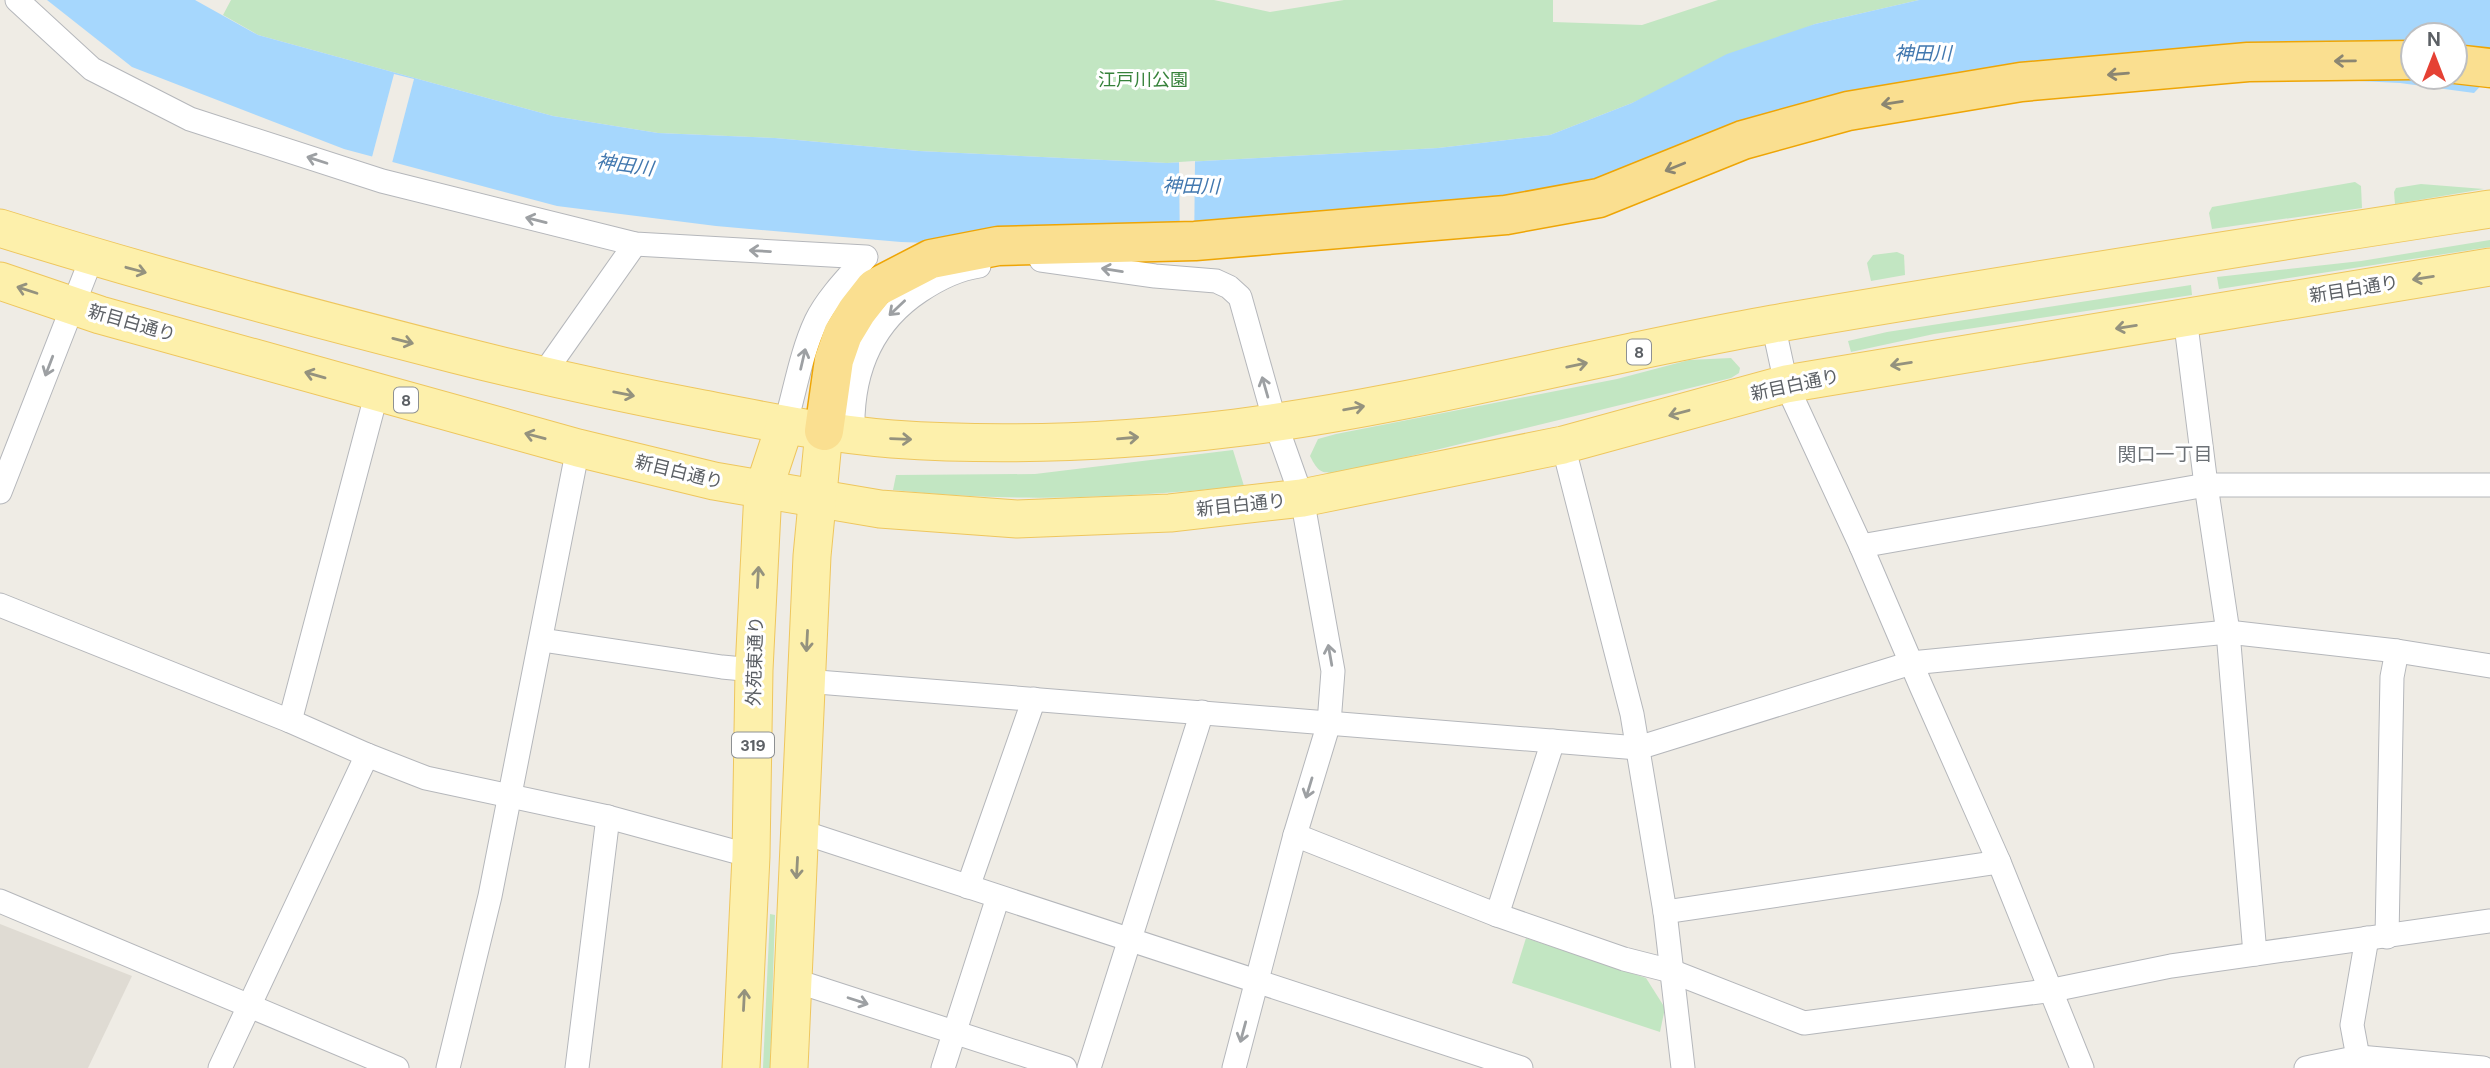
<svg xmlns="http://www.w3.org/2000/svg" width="2490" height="1068" font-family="'DM Sans','Noto Sans JP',sans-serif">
<rect width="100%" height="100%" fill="#efece5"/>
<path fill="#dfdbd3" d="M0,924l132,52 -44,92h-88z"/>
<g fill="#c2e6c2">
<path d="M231,0h983l56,12 74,-12h209v22l89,3 76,-25h201l-104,24 -183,79 -82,32 -112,13 -271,15 -248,-12 -144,-13 -117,-5 -105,-17 -295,-81 -35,-20z"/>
<path d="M2355,182l6,4 1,22 -150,21 -3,-16 3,-6z"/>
<path d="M2421,184l63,5 -89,15 -1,-12 2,-4z"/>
<path d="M2490,240v7l-271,42 -2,-12 144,-16z"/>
<path d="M1897,252l7,3 1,20 -34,6 -4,-18 6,-8z"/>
<path d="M2191,285l1,10 -258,39 -83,18 -3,-11 39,-9z"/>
<path d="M1731,358l9,10 -1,5 -8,5 -390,95c-19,0 -22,1 -31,-17l8,-17 18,-5 281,-55 72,-19z"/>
<path d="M1233,450l11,36c-116,12 -235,17 -351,4l3,-15 139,-1z"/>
<path d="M770,914l5,1 -5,153h-7z"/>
<path d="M1526,938l120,40 19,30 -5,24 -148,-49z"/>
</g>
<path fill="#a6d7fd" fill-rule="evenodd" d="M47,0h148l63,35 295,81 105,17 117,5 144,13 248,12 271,-15 112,-13 82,-32 95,-49 88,-30 104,-24h571v76l-16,17 -74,-10 -82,-4 -245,10 -167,20 -199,58 -508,85 -298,-10 -185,-16 -159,-20 -213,-57 -212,-82zM2413,35h42v42h-42z"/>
<g fill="#efece5">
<path d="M394,74l20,5 -22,84 -20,-6z"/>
<path d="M1195,161l-1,91 -14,-1 -1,-89z"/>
</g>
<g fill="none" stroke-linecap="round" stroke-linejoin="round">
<defs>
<g id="street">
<path d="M17,0l75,69 98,50 192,62 253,63 231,13c-17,19 -39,41 -50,64 -15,32 -21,70 -31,104"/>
<path d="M1041,260l114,16 61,5 13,6 11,10 35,125 27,76 31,173 -4,52 -34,112 -61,233"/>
<path d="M2185,317l21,168 22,147 27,322"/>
<path d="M1773,324l13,60 75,162 60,140 78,176 83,206"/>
<path d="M542,376l93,-132"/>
<path d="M853,434c-2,-58 17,-110 67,-143 18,-12 38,-22 59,-25"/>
<path d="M1563,445l69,269 33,198 18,156"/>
<path d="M0,492l92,-235"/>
<path d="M1861,546l345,-61h284"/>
<path d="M0,605l290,116 77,34 59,23 182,39 143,39"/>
<path d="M542,640l180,27 32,3"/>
<path d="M805,681l833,67 273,-85 317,-31 169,19 93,15"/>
<path d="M290,721l87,-329"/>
<path d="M799,831l722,237"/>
<path d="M1295,835l202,80 127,44 47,12 133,52 249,-33 118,-24 319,-45"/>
<path d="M968,887l66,-188"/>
<path d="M0,901l397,167"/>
<path d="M1665,912l334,-50"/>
<path d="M1497,915l56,-174"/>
<path d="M2387,937l5,-260 5,-26"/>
<path d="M793,980l272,88"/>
<path d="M220,1068l147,-313"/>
<path d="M448,1068l42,-172 88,-448"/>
<path d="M577,1068l31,-251"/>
<path d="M943,1068l55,-171"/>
<path d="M1089,1068l113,-356"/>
<path d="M2306,1068l53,-11 124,11"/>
<path d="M2360,1068l-8,-43 15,-87"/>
</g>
<g id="primary">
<path d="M0,228c150,47 302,87 454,126 83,21 165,39 249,55 62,12 125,25 189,30 114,8 229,3 343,-11 181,-23 358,-72 538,-104 238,-41 478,-78 717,-115"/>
<path d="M0,281l100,34 277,77 201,56 136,33 166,28 137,10 153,-6 132,-15 261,-53 223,-61 704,-117"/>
<path d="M741,1068l10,-212 3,-186 9,-179 22,-66"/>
<path d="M789,1068l23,-512 12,-125"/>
</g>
<g id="highway">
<path d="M2455,64l35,4"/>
<path d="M824,431l10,-71 9,-26 14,-23 18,-23 56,-29 67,-13 197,-5 311,-26 93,-17 144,-58 105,-29 173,-29 227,-20 165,-2"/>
</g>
</defs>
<use href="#street" stroke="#b5b7bb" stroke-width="25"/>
<use href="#primary" stroke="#eec65e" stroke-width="39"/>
<use href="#highway" stroke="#eea505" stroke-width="41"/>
<use href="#street" stroke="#fff" stroke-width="23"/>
<use href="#primary" stroke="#fdf0ab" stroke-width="37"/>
<use href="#highway" stroke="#fadf90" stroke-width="38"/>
</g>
<defs><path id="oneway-shaft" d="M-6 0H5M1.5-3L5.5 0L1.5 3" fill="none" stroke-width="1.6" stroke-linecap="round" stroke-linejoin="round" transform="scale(1.75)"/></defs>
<g stroke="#8b8672">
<use href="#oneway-shaft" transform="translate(2345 61) rotate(179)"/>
<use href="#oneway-shaft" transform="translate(2118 74) rotate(175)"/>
<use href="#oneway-shaft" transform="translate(1892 103) rotate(171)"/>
<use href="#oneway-shaft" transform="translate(1675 167) rotate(158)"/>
</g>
<g stroke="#9da0a3">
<use href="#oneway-shaft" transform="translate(317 160) rotate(-162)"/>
<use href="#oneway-shaft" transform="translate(536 220) rotate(-166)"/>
<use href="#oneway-shaft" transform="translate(760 251) rotate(-177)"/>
<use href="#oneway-shaft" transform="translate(1112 270) rotate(-171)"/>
<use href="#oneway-shaft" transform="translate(897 308) rotate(137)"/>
<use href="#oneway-shaft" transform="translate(803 359) rotate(-77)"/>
<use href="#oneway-shaft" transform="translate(49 366) rotate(111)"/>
<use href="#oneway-shaft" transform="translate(1265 387) rotate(-106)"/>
<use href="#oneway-shaft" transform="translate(1330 655) rotate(-100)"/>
<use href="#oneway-shaft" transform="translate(1309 788) rotate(107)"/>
<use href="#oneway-shaft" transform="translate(858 1001) rotate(18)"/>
<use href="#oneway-shaft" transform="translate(1243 1032) rotate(105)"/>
</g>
<g stroke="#94927e">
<use href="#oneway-shaft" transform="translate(136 270) rotate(15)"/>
<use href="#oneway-shaft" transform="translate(2423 278) rotate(171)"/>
<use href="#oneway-shaft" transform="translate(27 290) rotate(-162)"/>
<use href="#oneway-shaft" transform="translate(2126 327) rotate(171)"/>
<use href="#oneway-shaft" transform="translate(403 341) rotate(14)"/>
<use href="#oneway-shaft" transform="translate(1901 364) rotate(171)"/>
<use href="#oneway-shaft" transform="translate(1577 365) rotate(-12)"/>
<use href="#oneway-shaft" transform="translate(315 375) rotate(-164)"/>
<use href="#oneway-shaft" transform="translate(624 394) rotate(11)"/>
<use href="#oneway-shaft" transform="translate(1354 408) rotate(-10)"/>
<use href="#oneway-shaft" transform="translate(1679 413) rotate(165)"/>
<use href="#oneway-shaft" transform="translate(535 436) rotate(-165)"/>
<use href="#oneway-shaft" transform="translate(1128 438) rotate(-5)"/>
<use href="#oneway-shaft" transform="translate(901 439) rotate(2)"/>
<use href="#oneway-shaft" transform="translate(758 577) rotate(-87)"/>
<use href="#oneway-shaft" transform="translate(807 641) rotate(93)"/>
<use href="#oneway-shaft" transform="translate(797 868) rotate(93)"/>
<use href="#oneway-shaft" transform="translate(744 1000) rotate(-87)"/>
</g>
<g text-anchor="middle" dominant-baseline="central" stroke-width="6" stroke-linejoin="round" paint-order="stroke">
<g fill="#fff" stroke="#8d9093" stroke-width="2">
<rect x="1627" y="339.5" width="24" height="25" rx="5"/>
<rect x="394" y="387.5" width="24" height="25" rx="5"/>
<rect x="732" y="732.5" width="42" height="25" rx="5"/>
</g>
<g font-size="16" font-weight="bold" fill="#5c6065">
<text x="1639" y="352">8</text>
<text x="406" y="400">8</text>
<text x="753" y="745">319</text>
</g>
<g font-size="18" fill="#36823a" stroke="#fff">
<text x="1143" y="80">江戸川公園</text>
</g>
<g font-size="18" fill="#5c6065" stroke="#fff">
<text transform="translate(2354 289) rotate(-9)">新目白通り</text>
<text transform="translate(132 323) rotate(16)">新目白通り</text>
<text transform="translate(1795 385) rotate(-12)">新目白通り</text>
<text transform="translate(679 472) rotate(14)">新目白通り</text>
<text transform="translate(1241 505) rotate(-6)">新目白通り</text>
<text transform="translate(755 661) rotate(-88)">外苑東通り</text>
</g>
<g font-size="19" font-style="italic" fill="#4278af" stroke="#fff">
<text x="1923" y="53">神田川</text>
<text transform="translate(625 165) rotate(8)">神田川</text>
<text transform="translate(1191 186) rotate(1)">神田川</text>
</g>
<g font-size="19" fill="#6d7277" stroke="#fff">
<text x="2165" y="454">関口一丁目</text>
</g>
</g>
<g transform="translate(2434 56)"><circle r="33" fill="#ffffff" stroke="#bebfc1" stroke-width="2"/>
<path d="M0-5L12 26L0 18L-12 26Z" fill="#e54134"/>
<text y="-10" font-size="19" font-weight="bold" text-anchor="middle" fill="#5c6065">N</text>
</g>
</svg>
